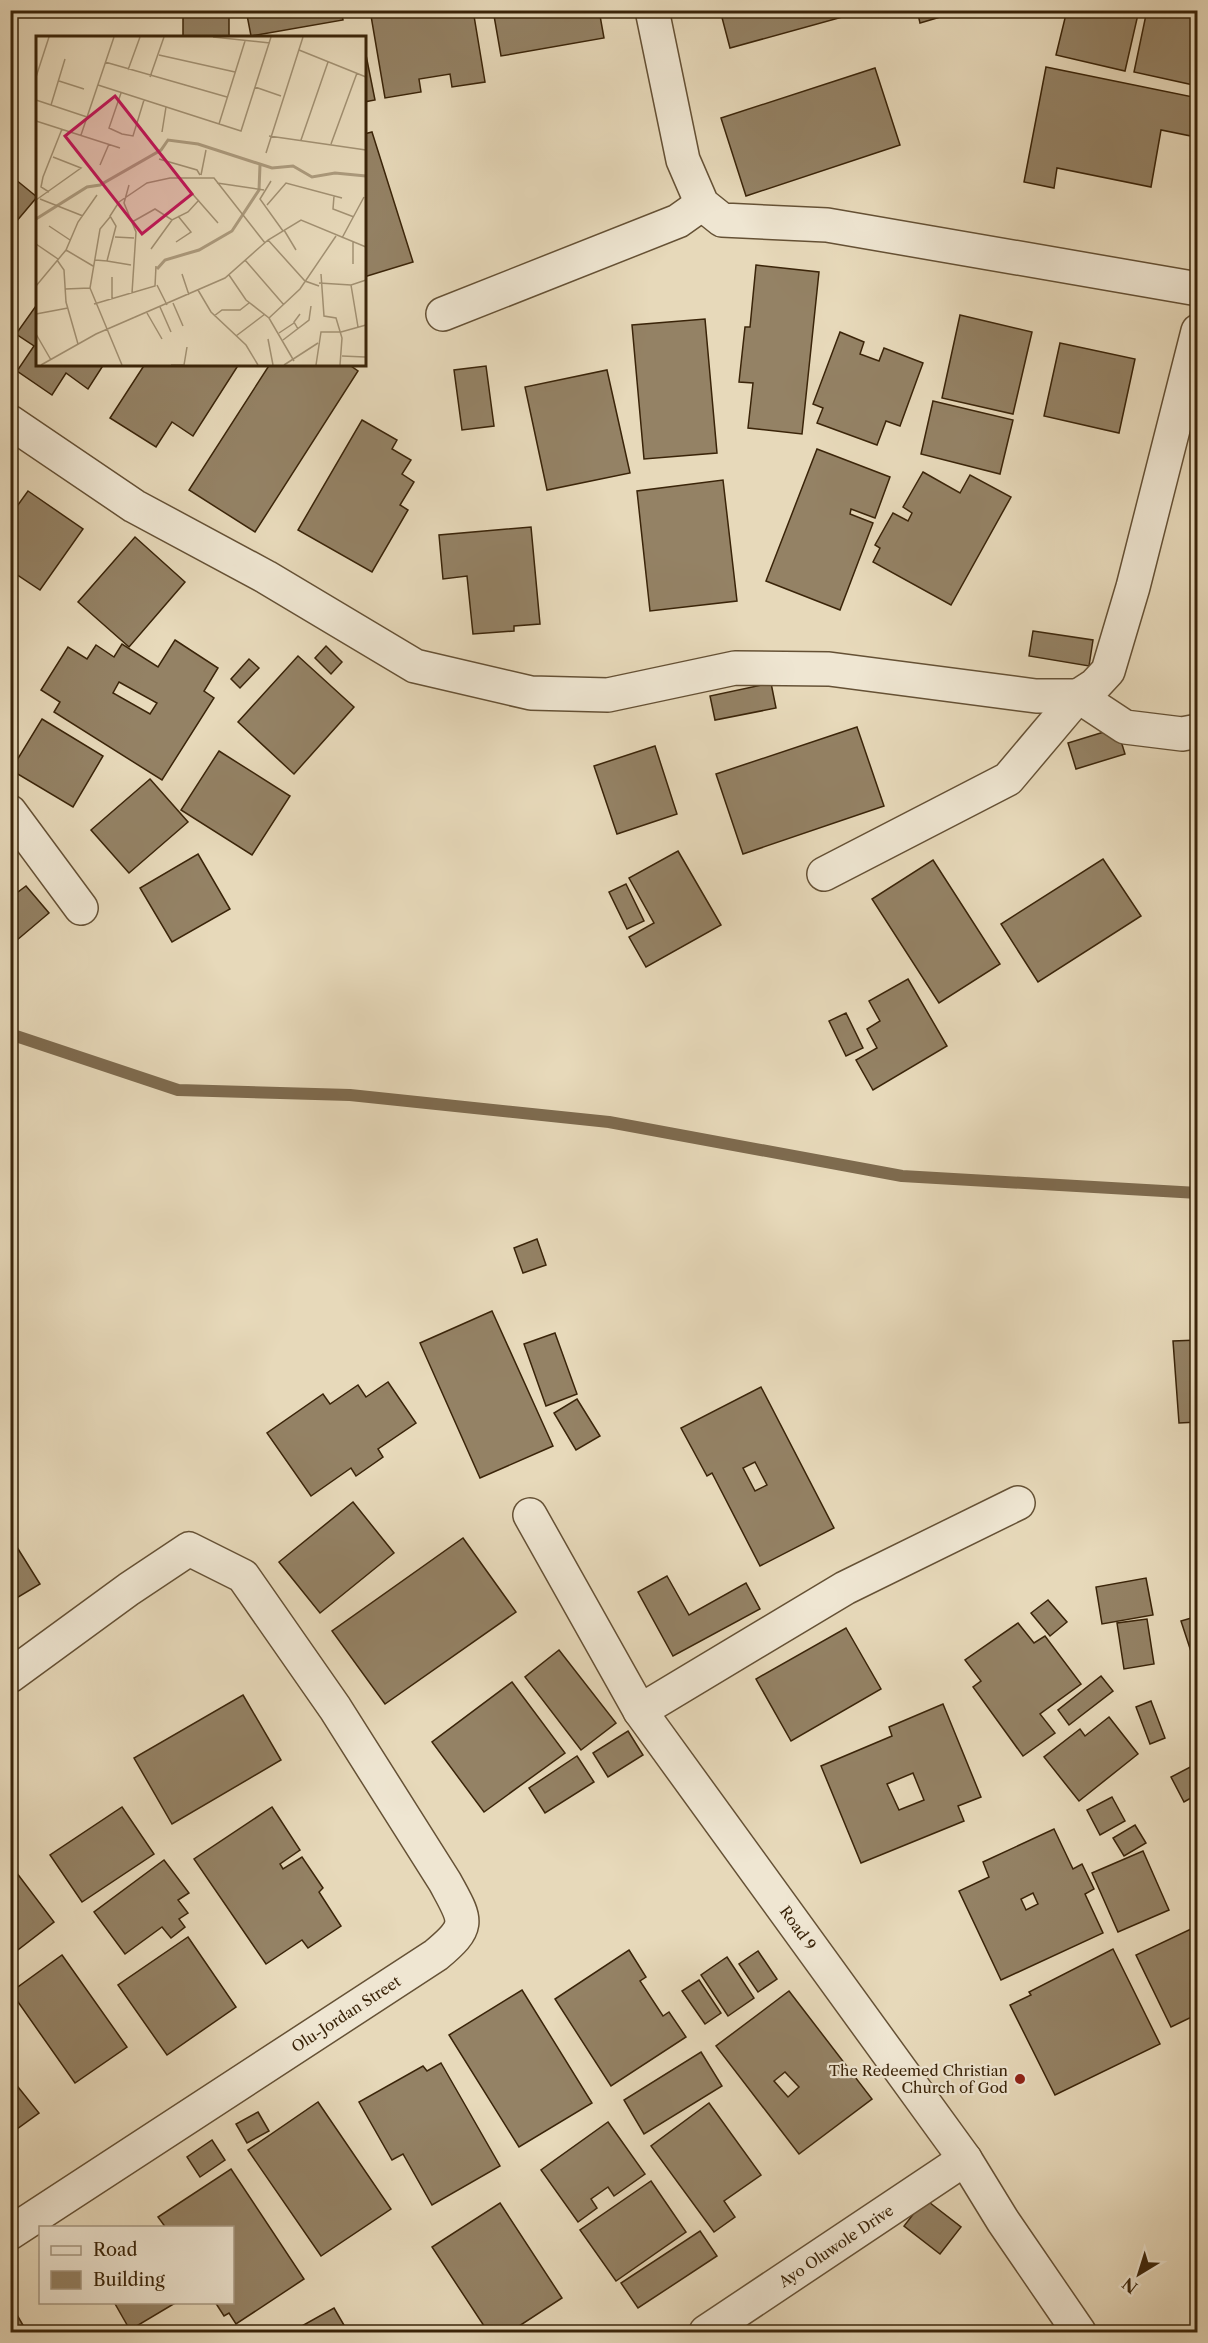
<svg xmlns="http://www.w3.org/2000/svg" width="1208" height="2343" font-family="'Libre Caslon Text',serif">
<rect width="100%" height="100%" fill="#e7d9ba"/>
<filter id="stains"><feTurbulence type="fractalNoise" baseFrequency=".00333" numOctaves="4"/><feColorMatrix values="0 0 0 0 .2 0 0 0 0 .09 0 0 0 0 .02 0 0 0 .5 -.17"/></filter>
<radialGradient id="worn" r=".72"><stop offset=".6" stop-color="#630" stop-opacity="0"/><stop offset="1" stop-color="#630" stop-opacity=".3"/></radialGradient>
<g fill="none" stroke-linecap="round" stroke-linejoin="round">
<path stroke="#7e6b4f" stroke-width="12" d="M10,1034l168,56 172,5 259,27 293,54 296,17"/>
</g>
<g fill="#948265" stroke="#3a2409" stroke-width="1.5" fill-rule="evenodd">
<rect x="183" y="10" width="46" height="28"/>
<path d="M246,10h95l2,10 -92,16z"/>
<path d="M370,10h92l1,2 10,-2 12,72 -33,5 -2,-13 -31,5 2,13 -36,6z"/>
<path d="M493,10h106l5,28 -103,18z"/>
<path d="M720,10h124l2,6 -116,32z"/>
<path d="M917,10h47l-44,13z"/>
<path d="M1067,10h72l-14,61 -69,-16z"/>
<path d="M1147,10l51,1v75l-64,-14z"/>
<path d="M364,45l11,55 -11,2z"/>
<path d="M1046,67l152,31 -7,38 -30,-6 -10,57 -94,-19 -3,20 -30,-6z"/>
<path d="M875,68l25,77 -154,51 -25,-78z"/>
<path d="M372,132l41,130 -49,15v-143z"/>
<path d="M10,175l27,22 -27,32z"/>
<path d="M756,265l63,7 -17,162 -54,-6 5,-45 -14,-1 6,-55h5z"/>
<path d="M38,303v61h66l-16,25 -22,-16 -14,22 -35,-24 17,-25 -18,-12z"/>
<path d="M960,315l72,17 -19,82 -71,-16z"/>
<path d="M705,319l12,134 -73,6 -12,-134z"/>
<path d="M840,332l24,10 -4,12 19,7 5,-13 39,15 -23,63 -14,-5 -9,24 -60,-22 6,-15 -10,-4z"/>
<path d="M1060,343l75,16 -16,74 -75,-17z"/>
<path d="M145,364h94l-46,72 -21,-14 -16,25 -46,-29z"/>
<path d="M270,364h78l10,7 -103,161 -66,-42z"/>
<path d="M486,366l8,60 -32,4 -8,-60z"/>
<path d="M607,370l23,103 -83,17 -22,-103z"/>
<path d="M933,401l80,19 -13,54 -79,-20z"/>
<path d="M362,420l35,20 -5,9 19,11 -9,14 12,8 -14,23 8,5 -36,62 -74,-42z"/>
<path d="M817,449l73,28 -15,41 -24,-9 -1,5 23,9 -33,87 -74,-29z"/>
<path d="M923,472l37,21 10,-18 41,22 -60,108 -78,-43 7,-14 -5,-3 18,-32 15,8 4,-8 -9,-6z"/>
<path d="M723,480l14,121 -87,10 -13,-120z"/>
<path d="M28,491l55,38 -43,61 -30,-20v-54z"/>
<path d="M531,527l9,97 -26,2v5l-41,3 -6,-58 -24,3 -4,-44z"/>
<path d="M135,537l50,45 -56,65 -51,-45z"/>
<path d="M1033,631l60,9 -4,26 -60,-10z"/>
<path d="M175,640l43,28 -14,23 10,7 -52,82 -108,-68 6,-10 -19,-12 27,-43 19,12 9,-14 18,12 8,-13 36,23zM119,682l38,21 -7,11 -37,-21z"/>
<path d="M326,646l16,16 -11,12 -16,-16z"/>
<path d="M298,656l56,51 -60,67 -56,-52z"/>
<path d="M249,659l10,9 -19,20 -9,-9z"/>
<path d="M771,683l5,25 -61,12 -5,-24z"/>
<path d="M42,719l61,37 -30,51 -62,-37z"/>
<path d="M857,727l27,79 -141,48 -27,-80z"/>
<path d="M1117,728l8,26 -49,15 -8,-26z"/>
<path d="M655,746l22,68 -60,20 -23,-68z"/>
<path d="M219,751l71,45 -38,59 -71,-45z"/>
<path d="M150,779l38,43 -59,51 -38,-43z"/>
<path d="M678,851l43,74 -75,42 -17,-30 25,-14 -25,-45z"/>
<path d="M198,854l32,55 -58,33 -32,-54z"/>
<path d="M1103,859l38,57 -103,66 -37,-58z"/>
<path d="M933,860l67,104 -61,39 -67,-104z"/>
<path d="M626,884l18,37 -17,8 -18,-37z"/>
<path d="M26,886l23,27 -39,33v-48z"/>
<path d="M908,979l39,67 -74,44 -17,-30 21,-12 -10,-19 13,-8 -11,-20z"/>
<path d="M846,1013l17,35 -17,8 -17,-35z"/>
<path d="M537,1239l9,26 -23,8 -9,-25z"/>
<path d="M492,1311l61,135 -73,32 -60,-135z"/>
<path d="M555,1333l22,61 -31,12 -22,-62z"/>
<path d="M1198,1340v82l-19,1 -6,-82z"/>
<path d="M388,1382l28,41 -38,26 5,8 -27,19 -5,-8 -40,28 -44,-63 56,-39 7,10 28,-19 8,12z"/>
<path d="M761,1387l73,141 -74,38 -48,-93 -5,3 -26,-48zM755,1462l12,23 -12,6 -12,-23z"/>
<path d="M577,1399l23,37 -24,14 -22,-37z"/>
<path d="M353,1502l41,51 -74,60 -41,-51z"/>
<path d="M10,1536l30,48 -30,18z"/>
<path d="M463,1538l53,74 -131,92 -53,-73z"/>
<path d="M667,1576l22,39 57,-32 14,26 -87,47 -35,-64z"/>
<path d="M1146,1578l7,37 -51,9 -6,-37z"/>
<path d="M1048,1600l19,22 -17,14 -19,-23z"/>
<path d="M1198,1616v57l-17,-52z"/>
<path d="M1147,1619l7,45 -30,5 -7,-46z"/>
<path d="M1018,1623l16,20 11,-7 36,48 -41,30 15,19 -32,23 -50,-69 8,-6 -16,-21z"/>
<path d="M846,1628l35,61 -90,52 -35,-62z"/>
<path d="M559,1650l57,73 -35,27 -56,-73z"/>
<path d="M1101,1676l12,15 -44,34 -11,-15z"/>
<path d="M512,1682l53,71 -81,59 -52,-70z"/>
<path d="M243,1695l38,65 -109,64 -38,-66z"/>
<path d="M1151,1701l14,37 -15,6 -14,-37z"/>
<path d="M943,1704l38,93 -23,9 6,15 -103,42 -40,-97 71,-30 -3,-9zM913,1773l11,27 -25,10 -12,-26z"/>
<path d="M1109,1717l29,37 -59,47 -35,-44 36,-28 5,7z"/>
<path d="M628,1731l15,24 -35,22 -15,-24z"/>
<path d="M577,1756l17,26 -49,31 -16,-25z"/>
<path d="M1198,1763v31l-14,8 -13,-25z"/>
<path d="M1112,1797l13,24 -25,14 -13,-25z"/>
<path d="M122,1807l32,47 -72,48 -32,-47z"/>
<path d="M272,1807l28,43 -20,14 3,5 19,-12 21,31 -4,4 22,34 -33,22 -6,-8 -36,24 -72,-105z"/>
<path d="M1135,1825l11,18 -22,13 -11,-18z"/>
<path d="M1054,1829l19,40 9,-5 12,25 -9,5 18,39 -102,47 -42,-89 30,-14 -6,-15zM1033,1893l5,11 -12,6 -5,-11z"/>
<path d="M1143,1851l26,59 -51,22 -26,-59z"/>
<path d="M164,1860l25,33 -11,7 10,13 -9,6 6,8 -14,11 -9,-11 -37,27 -31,-42z"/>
<path d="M10,1864l44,58 -44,34z"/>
<path d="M1191,1929l7,14v71l-27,13 -35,-72z"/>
<path d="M188,1937l48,70 -69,48 -49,-70z"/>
<path d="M1113,1949l47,95 -105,51 -45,-90 21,-10 -2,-3z"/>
<path d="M629,1950l17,27 -6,4 23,35 6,-4 17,25 -75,49 -56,-87z"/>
<path d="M758,1951l19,28 -19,13 -19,-28z"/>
<path d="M62,1955l65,92 -52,36 -64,-91z"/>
<path d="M727,1957l27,41 -26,18 -27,-41z"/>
<path d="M699,1980l22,33 -16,11 -23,-33z"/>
<path d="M522,1990l70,113 -73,44 -70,-112z"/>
<path d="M789,1991l83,108 -73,55 -83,-108zM785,2072l14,15 -11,10 -14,-16z"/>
<path d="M701,2052l21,34 -78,48 -20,-34z"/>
<path d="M441,2063l59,103 -68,39 -29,-51 -11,6 -33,-58 64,-36 4,5z"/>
<path d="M10,2077l29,36 -29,21z"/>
<path d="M318,2102l73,107 -70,47 -73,-106z"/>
<path d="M709,2103l52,72 -37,26 11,16 -21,15 -63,-86z"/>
<path d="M258,2112l11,19 -22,12 -11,-19z"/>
<path d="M608,2122l37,52 -31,22 -6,-9 -17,12 6,9 -19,14 -37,-52z"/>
<path d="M212,2140l13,20 -25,17 -13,-20z"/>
<path d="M231,2169l73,110 -68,45 -7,-11 -5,3 -9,-14h17v-74h-66l-8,-11z"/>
<path d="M651,2181l35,51 -70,49 -36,-51z"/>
<path d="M925,2199l36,28 -21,27 -36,-28z"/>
<path d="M500,2203l62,95 -52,34h-22l-56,-85z"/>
<path d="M700,2231l17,25 -79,52 -17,-25z"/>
<path d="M114,2302h63l-47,28z"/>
<path d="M10,2303l17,29h-17z"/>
<path d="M334,2308l14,24h-57z"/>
</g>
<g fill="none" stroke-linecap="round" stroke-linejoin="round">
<defs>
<g id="minor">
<path d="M652,10l31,150 19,44 20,16 105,5 371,64"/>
<path d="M443,314l235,-93 24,-17"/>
<path d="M10,422l124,84 132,71 149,89 116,27 77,2 127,-27 94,1 207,27h42l47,31 57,7 16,-3"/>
<path d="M10,812l71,96"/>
<path d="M824,874l184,-95 70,-83 17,-11 13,-14 25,-84 65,-256"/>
<path d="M530,1515l110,196 325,448 38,62 76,111"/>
<path d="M10,1676l119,-87 60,-40 54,27 92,132 110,174c21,39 27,43 -9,73l-426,278"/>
<path d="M640,1711l205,-123 173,-85"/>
<path d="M706,2332l259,-173"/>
</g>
</defs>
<use href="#minor" stroke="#655135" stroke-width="36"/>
<use href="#minor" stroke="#efe6d2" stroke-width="33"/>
</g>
<circle fill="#8f2418" stroke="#efe6d2" stroke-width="2" cx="1020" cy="2079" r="6"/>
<g text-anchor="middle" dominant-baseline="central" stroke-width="4.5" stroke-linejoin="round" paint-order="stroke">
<g font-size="15" fill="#3a2409" stroke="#efe6d2">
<text transform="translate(798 1928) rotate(54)">Road 9</text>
<text transform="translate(346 2014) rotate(-33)">Olu-Jordan Street</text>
<text transform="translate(836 2246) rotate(-34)">Ayo Oluwole Drive</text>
</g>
<g font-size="15" fill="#3a2409" stroke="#efe6d2" text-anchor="end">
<text x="1008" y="2070">The Redeemed Christian<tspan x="1008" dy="17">Church of God</tspan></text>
</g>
</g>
<g transform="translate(36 36)">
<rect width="330" height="330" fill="#e7d9ba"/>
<path fill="none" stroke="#ac9b7e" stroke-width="3" d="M0,183l51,-32 13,-2 61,-35 7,-10 30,4 74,24 21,-2 19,11 23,-4 31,3M121,233l8,-9 34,-10 33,-19 27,-41 1,-25"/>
<path fill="none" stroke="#a29173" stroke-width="1.5" d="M177,1l57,6M263,14l67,27M123,19l76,17M69,26l122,35M92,34l12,-33M0,41l13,-40M114,41l14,-40M23,45l25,8M62,49l143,46 30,-94M219,51l26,9M85,57l-12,35 13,6 11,2 11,-36M0,64l51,17M15,69l14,-46M0,85l84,27M183,88l26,-83M126,96l4,-25M45,99l33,-98M233,100l97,14M265,104l27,-78M295,108l26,-71M230,117l37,-116M123,123l38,11 3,5M64,129l9,-21M165,139l5,-25M235,145l-11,18 23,32M181,147l47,7M93,149l-5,18 12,29 -4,61M153,154l29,33M13,156l-8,-5 2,-10 19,-48M298,160l-1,13 21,8M4,163l43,17M0,164l45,-32 -28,-11M231,169l19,-22 56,15M74,181l-10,12 -10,59 32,77M96,186l23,-13 17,11 16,-8 11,-12M13,190l21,14M248,194l12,20M79,201l19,1M306,202l22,-41M232,204l37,41 14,5M140,206l15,-10 -13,-16M317,206v22M0,208l22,15M115,213l21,-29M30,214l27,16M21,224l7,10 2,32 12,42M59,224l12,1 9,-35 -6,-10 9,-14 28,-19 23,-5h44l51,65M209,224l39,45M71,225l24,4M146,238l7,21M285,238l3,42 12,2 6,20 -2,27M193,239l17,25 23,18 25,43M283,247l32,2M121,249l10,20M0,250l30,-36 12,-28 19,-27M29,253l25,-1M162,254l13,22 35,33 12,20M76,263v-22M137,267l10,23M58,268l61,-18 1,-20M124,271l11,25M111,277l15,26M0,278l32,-6M178,280l8,-6h18l9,-7M233,282l31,-29 36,-53M322,291l-7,-42 15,-5M262,293l-4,-7 6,-8M243,297l15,-10M0,298l15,26M200,300l29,-22M232,303l5,26M247,304l26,-20 2,-14M306,320l23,1M5,329l55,-31 129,-56 43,-38 33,-20 65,27M135,329h13l3,-18M248,329l34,-22M280,329l5,-33h20l25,-7"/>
<path fill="#c2185b" fill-opacity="0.15" stroke="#c2185b" stroke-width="3" d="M79,60l77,98 -50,40 -77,-98z"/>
<rect width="330" height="330" fill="none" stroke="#3a2409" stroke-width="3"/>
</g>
<rect width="1208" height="2343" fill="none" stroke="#e7d9ba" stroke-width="36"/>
<rect x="12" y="12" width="1184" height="2319" fill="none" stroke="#3a2409" stroke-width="3"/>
<rect x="18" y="18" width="1172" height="2307" fill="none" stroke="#3a2409" stroke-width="1.5"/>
<rect x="39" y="2226" width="195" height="78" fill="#efe6d2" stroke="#a79882" stroke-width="1.5"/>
<rect x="51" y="2246" width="30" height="9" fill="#efe6d2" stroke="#a79882" stroke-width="1.5"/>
<text x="93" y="2256" font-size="18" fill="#3a2409">Road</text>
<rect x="51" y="2271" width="30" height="18" fill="#948265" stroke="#a79882" stroke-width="1.5"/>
<text x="93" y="2286" font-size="18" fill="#3a2409">Building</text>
<g transform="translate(1139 2274) rotate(218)" stroke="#efe6d2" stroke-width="4.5" paint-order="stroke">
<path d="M0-4.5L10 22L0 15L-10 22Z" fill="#3a2409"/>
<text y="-9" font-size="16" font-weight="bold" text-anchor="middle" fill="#3a2409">N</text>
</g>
<rect width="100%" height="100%" filter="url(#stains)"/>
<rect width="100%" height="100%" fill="url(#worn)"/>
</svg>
